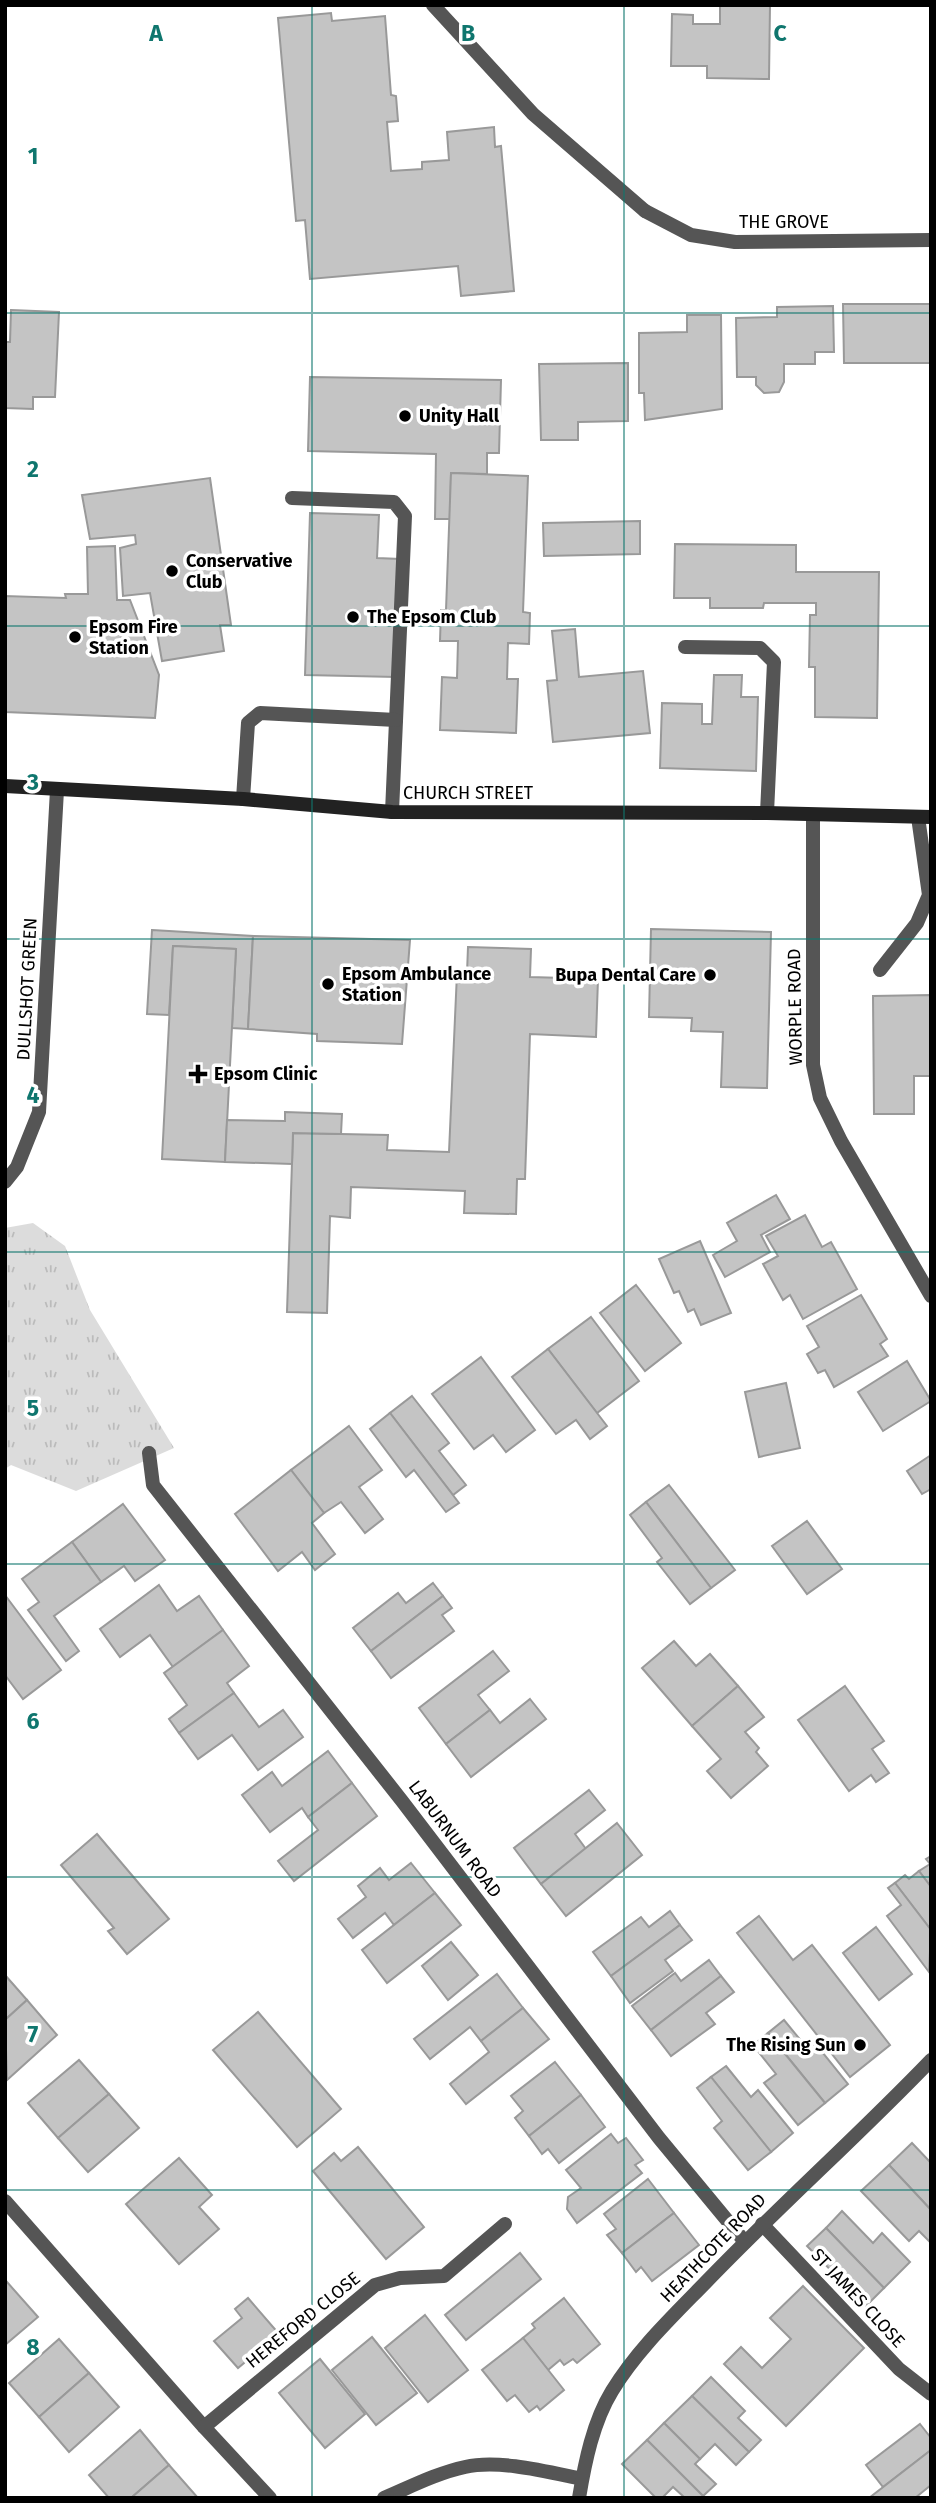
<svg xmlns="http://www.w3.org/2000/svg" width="936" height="2503" font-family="'Fira Sans',sans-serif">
<defs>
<pattern id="grass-tufts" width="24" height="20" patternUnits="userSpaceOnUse" patternTransform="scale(1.75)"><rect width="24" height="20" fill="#dcdcdc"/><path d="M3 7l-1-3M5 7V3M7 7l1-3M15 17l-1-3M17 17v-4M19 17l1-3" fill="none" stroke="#bbb"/></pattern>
</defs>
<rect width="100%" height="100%" fill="#fff"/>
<path fill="url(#grass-tufts)" d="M33,1223l32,23 25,64 84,138 -98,43 -65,-26 -6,4v-241z"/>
<g fill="#c4c4c4" stroke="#999" stroke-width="2">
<path d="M720,5h50l-1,74 -62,-1v-12h-36l1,-52 21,1v9h27z"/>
<path d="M331,13l1,8 53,-5 6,79 5,1 2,25 -11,1 4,49 31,-2v-7l27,-2 -2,-28 47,-5 1,20 6,-1 13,145 -53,5 -3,-30 -148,13 -5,-59 -9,1 -18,-203z"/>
<path d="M843,304h88v59h-87z"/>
<path d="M833,306l1,46h-19v12h-31v18l-5,10 -15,1 -8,-8v-8h-19l-1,-59 41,-1v-10z"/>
<path d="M11,310l48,2 -4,85h-22v12l-28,-1v-66h5z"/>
<path d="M687,315h34l1,94 -77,11 -1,-27h-5v-60l48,-1z"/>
<path d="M628,363v58l-50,1v18h-37l-2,-76z"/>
<path d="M310,377l191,3 -2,73h-12v21l-36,-1 -1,46h-15l1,-65 -128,-3z"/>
<path d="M451,473l77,3 -5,136 7,1 -1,31 -21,-1 -1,36h11l-2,54 -76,-3 2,-53 15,1 1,-37h-18l1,-31h5z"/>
<path d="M210,478l21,147h-11l4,26 -62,10 -12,-68 -27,3 -3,-48 16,-4 -1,-9 -45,4 -8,-44z"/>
<path d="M310,513l69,2 -2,43 23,1 -4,118 -91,-2z"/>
<path d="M640,521v33l-96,2 -1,-33z"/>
<path d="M675,544l121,1v27h83l-2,146 -62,-1v-50h-6l1,-52h6v-12h-52l-1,5h-53v-10h-36z"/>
<path d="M115,546l2,54h13l29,75 -4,43 -150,-6v-116l61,2 -1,-4h23l-1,-47z"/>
<path d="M575,629l4,48 64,-6 7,62 -97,9 -6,-61 10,-1 -5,-49z"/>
<path d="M714,675h28l-1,22h17l-2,74 -96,-3 2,-65 40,1v20h10z"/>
<path d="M651,929l120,3 -4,156 -46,-1 2,-55 -32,-1 1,-13 -43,-1z"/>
<path d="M152,930l101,6 -5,93 -16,-1 4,-79 -63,-3 -4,69 -22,-1z"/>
<path d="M253,936l157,4 -8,104 -85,-3v-7l-69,-5z"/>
<path d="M173,946l63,3 -11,213 -63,-3z"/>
<path d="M468,947l63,2 -1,28 68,2 -2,58 -66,-3 -5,145h-8l-1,35 -52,-1 1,-22 -114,-4 -1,31 -20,-2 -3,97 -40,-1 6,-179 95,2 -1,15 62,2 8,-179h10z"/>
<path d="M931,995v81h-17v38h-40l-1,-118z"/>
<path d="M285,1112l57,2 -1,20 -48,-1 -1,31 -67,-2 2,-42 58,1z"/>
<path d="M776,1195l14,24 -29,16 9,17 -45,25 -12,-22 24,-14 -10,-18z"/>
<path d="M805,1215l17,32 9,-5 26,47 -54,30 -13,-24 -7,5 -20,-36 15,-8 -12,-20z"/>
<path d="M700,1241l31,72 -30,12 -7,-16 -6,3 -9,-21 -5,2 -15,-34z"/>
<path d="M636,1285l45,58 -36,28 -45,-58z"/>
<path d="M861,1295l26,44 -7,5 8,12 -54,31 -9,-17 -7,3 -11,-19 12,-7 -12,-21z"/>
<path d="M591,1317l48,64 -42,32 -49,-64z"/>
<path d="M548,1349l59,77 -17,13 -14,-19 -20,14 -44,-57z"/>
<path d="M481,1357l54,73 -29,22 -13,-17 -19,14 -42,-55z"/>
<path d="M907,1361l24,40 -48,30 -25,-39z"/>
<path d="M786,1383l14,65 -41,9 -14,-65z"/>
<path d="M412,1396l37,47 -10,8 27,34 -13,10 -63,-82z"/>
<path d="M390,1413l69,90 -13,9 -32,-42 -8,7 -36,-48z"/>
<path d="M349,1426l33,44 -23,17 24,32 -18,14 -24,-31 -17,11 -33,-43z"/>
<path d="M931,1455v34l-9,5 -15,-23z"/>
<path d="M291,1470l33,43 -12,10 23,31 -20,16 -13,-18 -24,19 -43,-57z"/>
<path d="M669,1485l66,85 -24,18 -65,-86z"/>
<path d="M646,1502l65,86 -21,16 -33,-42 5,-4 -32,-43z"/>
<path d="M123,1504l42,56 -30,21 -11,-15 -23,16 -29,-40z"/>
<path d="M807,1521l35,48 -35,25 -35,-48z"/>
<path d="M72,1542l29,40 -47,34 25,35 -13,10 -38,-51 11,-8 -17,-23z"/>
<path d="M433,1583l10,13 -72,55 -18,-23 45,-35 8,10z"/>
<path d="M159,1585l18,26 22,-15 24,34 -50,37 -23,-32 -30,22 -20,-28z"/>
<path d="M5,1595l56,75 -38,29 -18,-24z"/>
<path d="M443,1596l9,12 -10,7 12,16 -63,47 -20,-27z"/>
<path d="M223,1630l26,36 -22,17 7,10 -55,40 -10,-14 18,-14 -23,-32z"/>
<path d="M674,1641l22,25 14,-12 28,32 -46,40 -50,-58z"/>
<path d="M493,1651l16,20 -31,24 12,15 -44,34 -27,-36z"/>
<path d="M738,1686l26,31 -19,15 14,16 -3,4 12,14 -37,32 -24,-27 14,-12 -29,-33z"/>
<path d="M845,1686l39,55 -12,8 17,24 -13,9 -5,-7 -22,16 -51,-71z"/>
<path d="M234,1693l25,34 24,-17 20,27 -45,33 -26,-35 -34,24 -19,-26z"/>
<path d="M530,1699l16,20 -75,58 -25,-33 44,-34 10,13z"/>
<path d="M328,1751l24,32 -44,34 -6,-9 -32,24 -28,-37 30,-23 10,14z"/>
<path d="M352,1783l25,33 -83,65 -16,-20 40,-31 -10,-13z"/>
<path d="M589,1790l16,20 -30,24 11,15 -45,35 -27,-36z"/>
<path d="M617,1823l25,32 -76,61 -25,-32z"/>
<path d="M97,1834l72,85 -42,35 -19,-23 6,-3 -53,-63z"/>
<path d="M931,1856v31l-12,-16 11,-7 -4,-5z"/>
<path d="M411,1863l24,30 -41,32 -9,-12 -32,25 -15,-19 28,-22 -8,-11 22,-18 9,12z"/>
<path d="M919,1871l12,16v43l-36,-47 10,-8 4,4z"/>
<path d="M895,1883l36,47 -2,42 -42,-56 14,-11 -13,-17z"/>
<path d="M435,1893l26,32 -74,58 -25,-33z"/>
<path d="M670,1911l10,14 -69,51 -18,-24 48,-35 8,10z"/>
<path d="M759,1916l34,44 19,-15 78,100 -40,32 -113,-144z"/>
<path d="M680,1925l12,15 -27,20 8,11 -43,32 -19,-27z"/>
<path d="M876,1927l36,47 -33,26 -36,-47z"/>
<path d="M451,1942l27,33 -30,25 -26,-34z"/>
<path d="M709,1960l12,16 -70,54 -19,-24 43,-33 6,8z"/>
<path d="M497,1974l26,34 -42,33 -11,-14 -40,32 -16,-20z"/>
<path d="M5,1975l22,25 -22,20z"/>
<path d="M721,1976l13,16 -28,21 9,11 -44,32 -20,-26z"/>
<path d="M27,2000l30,35 -50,45 -2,-60z"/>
<path d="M523,2008l26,31 -83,65 -16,-20 39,-32 -8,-11z"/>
<path d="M258,2012l83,97 -44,38 -84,-97z"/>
<path d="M784,2020l23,28 8,-5 33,41 -23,19 -57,-70z"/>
<path d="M768,2033l57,70 -27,22 -34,-42 12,-9 -23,-29z"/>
<path d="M79,2060l30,34 -51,44 -30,-35z"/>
<path d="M555,2062l26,33 -52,41 -14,-18 8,-7 -12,-15z"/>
<path d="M726,2066l25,31 7,-7 35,43 -22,19 -60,-75z"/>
<path d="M711,2077l60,75 -23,18 -34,-42 8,-7 -25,-33z"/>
<path d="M109,2094l30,34 -51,44 -30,-34z"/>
<path d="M581,2095l24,32 -46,36 -11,-14 -6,5 -13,-18z"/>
<path d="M611,2134l7,9 8,-5 17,22 -8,5 7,8 -65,50 -10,-14 1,-12 13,-9 -15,-18z"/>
<path d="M912,2143l19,20v47l-42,-45z"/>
<path d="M358,2147l66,80 -38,32 -73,-88 21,-18 7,8z"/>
<path d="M179,2158l33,37 -13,12 20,22 -40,35 -53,-60z"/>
<path d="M889,2165l42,45v33l-12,-12 -10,10 -48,-50z"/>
<path d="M648,2179l26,34 -52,40 -15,-18 9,-6 -12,-15z"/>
<path d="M842,2211l31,32 9,-10 28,29 -26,26 -58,-60z"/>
<path d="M674,2213l25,32 -47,36 -11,-14 -5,5 -14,-19z"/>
<path d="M826,2228l58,60 -18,18 -59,-60z"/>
<path d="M520,2253l21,26 -75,61 -21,-25z"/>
<path d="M7,2282l31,35 -33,28v-61z"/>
<path d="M803,2286l61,62 -78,78 -62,-62 17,-17 21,21 29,-29 -21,-21z"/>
<path d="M248,2298l31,36 -41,34 -24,-27 28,-23 -7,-9z"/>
<path d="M564,2298l36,46 -23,19 -4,-4 -9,6 -4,-5 -12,10 -25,-32 12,-10 -3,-4z"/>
<path d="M425,2315l43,55 -40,32 -43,-54z"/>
<path d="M372,2337l45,56 -41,32 -44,-55z"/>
<path d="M523,2338l41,52 -24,20 -3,-4 -8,6 -14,-17 -8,6 -25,-31z"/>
<path d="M59,2339l30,34 -50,44 -30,-34z"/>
<path d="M320,2359l45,55 -40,34 -46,-55z"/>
<path d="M89,2373l30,34 -50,45 -30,-35z"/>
<path d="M711,2377l34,34 -7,7 23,22 -12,12 -57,-56z"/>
<path d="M692,2396l57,56 -13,13 -21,-21 -15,15 -36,-36z"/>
<path d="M664,2423l36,36 -5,5 21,20 -13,12 -56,-56z"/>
<path d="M920,2424l11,14v12l-48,37 -17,-22z"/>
<path d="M140,2430l29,35 -38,33h-22l-20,-23z"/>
<path d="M647,2440l56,56 -1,2h-17l-12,-11 -11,11h-6l-34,-34z"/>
<path d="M931,2450v35l-16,13h-46z"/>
<path d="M169,2465l29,33h-67z"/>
</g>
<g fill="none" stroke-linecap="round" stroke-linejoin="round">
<g stroke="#555" stroke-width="14">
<path d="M433,5l100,109 112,97"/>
<path d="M292,498l102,4 11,14 -13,296"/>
<path d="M685,647l75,1 14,14 -7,151"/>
<path d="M243,799l5,-76 12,-10 136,7"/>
<path d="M880,970l37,-47 12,-28 -11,-78"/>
<path d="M5,1182l12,-15 22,-55 18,-322"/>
</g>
<g stroke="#555" stroke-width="14">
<path d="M645,211l46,24 44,7 196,-2"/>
<path d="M813,815v250l7,33 21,43 90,155"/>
<path d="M149,1453l4,32 249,316 257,337 86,104"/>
<path d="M5,2201l199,226 66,71"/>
<path d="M762,2224l137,145 32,25"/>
<path d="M204,2427l171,-142 25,-7 44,-2 61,-52"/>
<path d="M384,2498c26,-11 53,-25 81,-31 34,-8 83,5 117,12"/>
<path d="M579,2498c6,-36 14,-76 33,-107 25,-41 61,-75 94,-109 73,-76 152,-146 225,-222"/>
</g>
<path stroke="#222" stroke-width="14" d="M5,786l238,13 149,13 375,1 164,4"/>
</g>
<path fill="none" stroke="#0f766e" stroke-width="2" stroke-opacity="0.55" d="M312,5v2493M624,5v2493M5,313h926M5,626h926M5,939h926M5,1252h926M5,1564h926M5,1877h926M5,2190h926"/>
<g fill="#000" stroke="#fff" stroke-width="2.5">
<circle cx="405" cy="416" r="7"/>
<circle cx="172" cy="571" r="7"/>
<circle cx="353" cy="617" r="7"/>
<circle cx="75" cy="637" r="7"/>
<circle cx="710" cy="975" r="7"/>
<circle cx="328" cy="984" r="7"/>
<path d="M194.5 1063.5h7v7h7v7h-7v7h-7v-7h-7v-7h7z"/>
<circle cx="860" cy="2045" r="7"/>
</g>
<g text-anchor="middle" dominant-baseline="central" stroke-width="7" stroke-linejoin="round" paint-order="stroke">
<g font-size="18" fill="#000" stroke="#fff">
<text x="784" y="222">THE GROVE</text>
<text x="468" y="793">CHURCH STREET</text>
<text transform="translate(27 989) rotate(-87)">DULLSHOT GREEN</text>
<text transform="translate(795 1007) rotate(-91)">WORPLE ROAD</text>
<text transform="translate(455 1839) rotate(53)">LABURNUM ROAD</text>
<text transform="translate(713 2248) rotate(-46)">HEATHCOTE ROAD</text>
<text transform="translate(858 2298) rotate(47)">ST JAMES CLOSE</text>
<text transform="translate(303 2320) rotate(-39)">HEREFORD CLOSE</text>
</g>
<g font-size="18" font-weight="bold" fill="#000" stroke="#fff" text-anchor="start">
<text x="419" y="416">Unity Hall</text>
<text x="186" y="561">Conservative<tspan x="186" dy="21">Club</tspan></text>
<text x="367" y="617">The Epsom Club</text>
<text x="89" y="627">Epsom Fire<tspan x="89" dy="21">Station</tspan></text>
<text x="342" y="974">Epsom Ambulance<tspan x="342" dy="21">Station</tspan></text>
<text x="696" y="975" text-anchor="end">Bupa Dental Care</text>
<text x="214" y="1074">Epsom Clinic</text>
<text x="846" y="2045" text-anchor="end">The Rising Sun</text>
</g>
</g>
<g font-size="23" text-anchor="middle" font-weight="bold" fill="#0f766e" stroke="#fff" stroke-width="7" stroke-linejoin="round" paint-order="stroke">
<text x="156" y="41">A</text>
<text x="468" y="41">B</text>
<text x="780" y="41">C</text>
<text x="33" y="164">1</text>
<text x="33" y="477">2</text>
<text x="33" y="790">3</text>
<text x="33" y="1103">4</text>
<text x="33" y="1416">5</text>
<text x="33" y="1729">6</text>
<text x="33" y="2042">7</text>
<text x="33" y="2355">8</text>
</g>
<rect width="936" height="2503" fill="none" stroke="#000000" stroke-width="14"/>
</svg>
